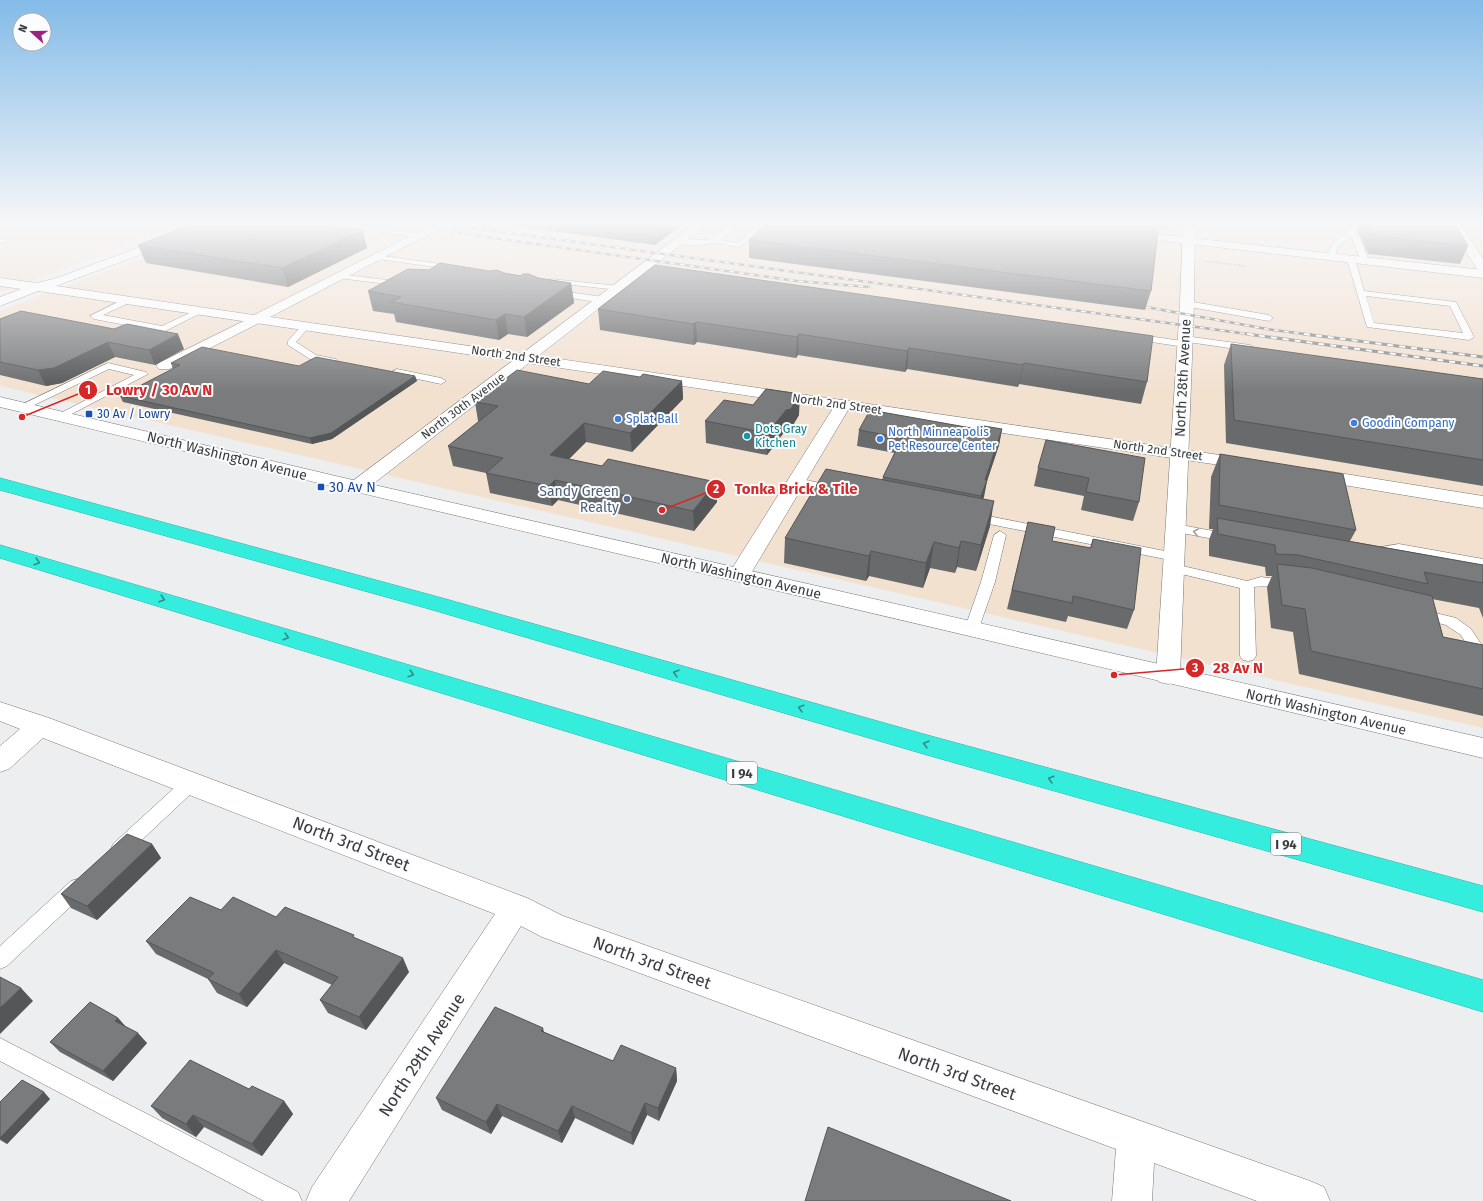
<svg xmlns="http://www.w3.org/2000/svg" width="1483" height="1201" font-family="'Fira Sans',sans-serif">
<rect width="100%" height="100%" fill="#edeef0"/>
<g fill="#f3e1d0">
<path d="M0,223h186l-182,69 -4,-1z"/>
<path d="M241,223h1242v505l-1483,-342v-75l195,-73z"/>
</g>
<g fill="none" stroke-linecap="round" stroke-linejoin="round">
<defs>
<g id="lane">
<path d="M324,223h21l75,11 4,2 -4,2z"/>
<path d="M731,223h8l-19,17 18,3 22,-20h8l-28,24c-8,-1 -17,-4 -25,-4 -12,1 -28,6 -38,-2l4,-2 28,1z"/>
<path d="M1349,223h7l1,8 12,30 -1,2 -7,-2 -10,-25 -14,11 -1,12 -7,-2c-2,-13 11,-18 20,-27z"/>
<path d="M0,239h6l1,2 -7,2z"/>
<path d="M375,255l81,11 4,2 -4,2 -78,-11 -4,-2z"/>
<path d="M1348,257l7,2 9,32 92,11 18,35 -5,3 -102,-13 -20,-68zM1366,296l84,10 13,27 -89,-10z"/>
<path d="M338,274l66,8 4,2 -4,2 -66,-8z"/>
<path d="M551,279l68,7 4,2 -4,2 -65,-7 -4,-2z"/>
<path d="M554,290l49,7 4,3 -4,3 -52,-8 -1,-2z"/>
<path d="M128,297l4,3 -1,2 -28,13 59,11 36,-17h6l1,2 -42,21 -69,-13 -4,-3z"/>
<path d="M1187,301l82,14 4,3 -4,3 -85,-15v-4z"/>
<path d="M306,323l4,3 -14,16 20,13 20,4 2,2 -2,2 -26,-4 -22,-14v-4l15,-17z"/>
<path d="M1134,334l48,7v-4l3,-1 65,9 5,3 -5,3 -62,-9v4l-3,1 -54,-8v-4z"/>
<path d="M108,363l38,9 2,2 -84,44h-8l-1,-2 79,-41 -25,-6 -83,40 -4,1 -5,-3z"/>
<path d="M397,369l44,9 5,3 -5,3 -47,-10 -2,-2z"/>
<path d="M796,478l43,9 2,3 -6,4 -43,-9 -2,-3 2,-3z"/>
<path d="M973,513l202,40 5,1 2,3 -2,3 -5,1 -206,-41 -2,-3z"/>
<path d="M1176,524l53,10 6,4 -6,4 -57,-11 -2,-3z"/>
<path d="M1000,531l6,4 -11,47 -16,46 -2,3h-10l-2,-3 16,-46 13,-47z"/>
<path d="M1399,544l84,15v8l-84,-15 -12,2 -2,7h-10l-2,-3 3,-10z"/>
<path d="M1174,564l73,17 14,-4 32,4 2,3 -2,3c-13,3 -26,-3 -39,0l2,69 -3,4 -5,1 -5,-1 -3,-4v-68l-71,-17 -2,-3 2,-3z"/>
<path d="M1419,609l37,9 15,11 12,18v17l-5,-1 -17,-28 -15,-10 -32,-8 -2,-3 2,-3z"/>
<path d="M191,776l6,2 3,5 -3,5 -70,66 -7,3 -7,-3 -2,-5 2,-5 72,-66z"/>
<path d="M78,879l7,2 3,6 -3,6 -78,73 -7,3v-23l71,-65z"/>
<path d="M0,1038l298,154 4,9h-38l-264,-140z"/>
</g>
<g id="street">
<path d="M696,223h13l-345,268 -7,2 -7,-2 -2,-4 2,-4z"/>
<path d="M1183,223h12l-1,81 -14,372 -3,6 -9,2 -9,-2 -3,-6 24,-372z"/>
<path d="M1451,223h8l2,2 22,34v14l-6,-4 -28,-44z"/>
<path d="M256,315l5,1 2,3 -2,3 -92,47h-10l-3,-3 3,-3z"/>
<path d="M843,400l6,2 2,3 -101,170 -3,5 -8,1 -8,-1 -3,-5 107,-170 2,-3z"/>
<path d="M0,702l49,16 478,180 36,18 747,265 14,6 6,14h-73l-103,-38 -2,38h-40l4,-52 -574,-212 -21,-11 -172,275h-43l6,-14 183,-273 -452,-176 -34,31 -9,3v-26l20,-17 -20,-8z"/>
</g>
<g id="secondary">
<path d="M209,223h17l-170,63 198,29 182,-92h14l-180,94 977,142 6,1 3,4 -3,4 -6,1 -1209,-178 -38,15v-9l21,-8 -21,-3v-8l37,5 20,-5 96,-36z"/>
<path d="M1126,231l357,39v8l-361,-42 -2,-2z"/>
<path d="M0,397l357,84 1126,257v20c-494,-119 -989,-232 -1483,-351z"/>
<path d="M1314,469l169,27v12l-176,-29 -2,-4 2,-4z"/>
</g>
<g id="highway">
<path d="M0,478l442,120 485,137 556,151v26l-556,-157 -501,-147 -426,-118z"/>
<path d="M0,545l1483,435v32l-1483,-454z"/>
</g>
</defs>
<use href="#lane" stroke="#78787a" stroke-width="1"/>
<use href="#street" stroke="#78787a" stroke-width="1"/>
<use href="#secondary" stroke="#78787a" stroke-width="1"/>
<use href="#highway" stroke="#36afa4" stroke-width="1"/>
<path stroke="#adaeb0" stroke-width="1.5" stroke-dasharray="1.5 1" stroke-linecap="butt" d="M1206,261l39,5"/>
<use href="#lane" fill="#fff" fill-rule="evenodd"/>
<use href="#street" fill="#fff" fill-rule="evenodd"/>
<use href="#secondary" fill="#fff" fill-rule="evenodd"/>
<use href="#highway" fill="#34eddd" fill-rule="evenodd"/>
<defs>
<g id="rail-far1">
<path d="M437,223l818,112"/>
<path d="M452,232l345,49 72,6"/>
<path d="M1146,307l121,22 45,6"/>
</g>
<g id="rail">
<path d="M1247,334l236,32"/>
<path d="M1304,334l179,23"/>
</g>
</defs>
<use href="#rail-far1" stroke="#8a8b8b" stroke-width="2.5"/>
<use href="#rail" stroke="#8a8b8b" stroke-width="3"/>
<use href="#rail-far1" stroke="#fbfcfd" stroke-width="1.5" stroke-dasharray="5" stroke-linecap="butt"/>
<use href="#rail" stroke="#fbfcfd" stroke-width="2" stroke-dasharray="6" stroke-linecap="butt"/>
</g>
<g fill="#696a6b">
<path d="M494,223h190l-29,22z"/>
<path d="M767,223h401l-1,6 -9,-1 -7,63 -6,19 -396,-52v-18z"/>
<path d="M1358,223h96l14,23 -8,18 -92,-10 -10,-23z"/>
<path d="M138,245l229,3 -79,39 -142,-24z"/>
<path d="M655,265l492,117 -6,22 -122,-20 -1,3 -111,-18 -2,3 -107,-17 -2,3 -99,-16 -3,3 -94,-15 -2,-21z"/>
<path d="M504,273l67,10 3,20 -47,34 -19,-3 -9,6 -103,-18 -2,-8 -21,-3 -5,-20z"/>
<path d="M0,319l184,30 -29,16 -40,-8 -53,26 -16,3 -46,-11z"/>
<path d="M1231,344l252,35v107l-257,-43 -2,-78z"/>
<path d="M171,363l128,3 116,10 2,5 -85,58 -20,5 -189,-42 -3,-6 53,-27z"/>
<path d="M640,377l42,4 1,18 -51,53 -46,-10 -17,17 33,7 114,16 1,20 -23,29 -136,-31 -6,6 -62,-13 -4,-20 -33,-7 -5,-20 32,-25h-2l-3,-19 114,-18z"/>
<path d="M799,415l-9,15 -5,1 -18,24 -61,-12 -1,-22z"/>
<path d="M977,429h25l-3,16 -12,36 -4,18 7,27 -14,45 -19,-4 -2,6 -25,-5 -7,20 -54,-12 -3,5 -82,-18 1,-25 97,-58 1,-3 12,-24 -38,-7 2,-16z"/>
<path d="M1046,440l93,62 -6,19 -52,-11 3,-14 -50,-10 4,-18z"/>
<path d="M1220,454l136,76 -6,11 133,24v53l-4,-10 -47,-9 11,38 40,8v71l-184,-42 -6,-42 -22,-4 -4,-41 5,-11h-6l-1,-9 -56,-11v-16l4,-11h-4l2,-52z"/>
<path d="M1028,522l24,19 38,7 3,-9 41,71 -7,19 -59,-13 -2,6 -59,-13z"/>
<path d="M152,844l9,14 -64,62 -26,-12 -10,-14z"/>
<path d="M221,910l55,7 80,22 53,33 -43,58 -38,-17 -8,-13 12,-15 -48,-22 -37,44 -30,-14 -9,-14 -52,-25 -10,-13z"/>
<path d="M118,1018l7,8 22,17 -34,38 -53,-29 -10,-10z"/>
<path d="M544,1032l69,29 63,7 1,13 -18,40 -12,-6 -14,30 -58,-27 -13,25 -60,-27 -11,18 -49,-24 -6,-12z"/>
<path d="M249,1089l35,12 9,13 -31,42 -58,-29 -8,10 -34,-19 -11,-12z"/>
<path d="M50,1099l-43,45 -7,-4v-38z"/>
</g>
<g fill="#555657">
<path d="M659,223h25l-29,22 -1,-18z"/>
<path d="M363,230l4,18 -79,39 -6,-19z"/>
<path d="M571,283l3,20 -47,34 -3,-20z"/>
<path d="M505,314l3,20 -9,6 -3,-20z"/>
<path d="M696,322l1,20 -3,3 -1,-21z"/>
<path d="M178,334l6,15 -29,16 -6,-15z"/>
<path d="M799,334l-1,21 -2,3 1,-21z"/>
<path d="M108,342l7,15 -53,26 -16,3 -8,-16z"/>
<path d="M909,348l-2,21 -2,3 2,-21z"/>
<path d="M1024,363l-5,21 -1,3 5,-22z"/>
<path d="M415,376l2,5 -85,58 -20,5 -2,-6z"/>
<path d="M682,381l1,18 -51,53 -2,-19z"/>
<path d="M800,394l-1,21 -9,15 -5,1 -18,24 1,-22 18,-23z"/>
<path d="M584,423l2,19 -33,33 -3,-20z"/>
<path d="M1002,429l-3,16 -12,36 -3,16 -6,15 3,-16 4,-16z"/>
<path d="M555,480l3,20 -6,6 -3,-20z"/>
<path d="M716,482l1,20 -23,29 -1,-20z"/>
<path d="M994,501l-4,25 -14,45 5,-26z"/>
<path d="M961,541l-4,26 -2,6 4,-25z"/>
<path d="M934,542l-4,26 -7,20 3,-25z"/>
<path d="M871,551l-2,25 -3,5 3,-25z"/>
<path d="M152,844l9,14 -64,62 -10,-14z"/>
<path d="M276,950l8,13 -37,44 -8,-13z"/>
<path d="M403,958l6,14 -43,58 -7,-13z"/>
<path d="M21,988l12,13 -33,33v-26z"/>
<path d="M118,1018l9,10 -12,-7z"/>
<path d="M543,1028l3,12 -5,-9z"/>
<path d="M138,1033l9,10 -34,38 -10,-10z"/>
<path d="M676,1068l1,13 -18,40 -1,-13z"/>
<path d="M44,1092l6,7 -43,45 -7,-6z"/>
<path d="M284,1101l9,13 -31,42 -10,-12z"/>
<path d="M645,1103l2,12 -14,30 -2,-12z"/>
<path d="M497,1104l5,12 -11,18 -5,-12z"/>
<path d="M572,1106l3,12 -13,25 -4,-12z"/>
<path d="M193,1115l11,12 -8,10 -10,-13z"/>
</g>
<g fill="#7a7b7c" stroke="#555657">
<path d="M195,223h119l49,7 -81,38 -144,-23z"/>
<path d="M625,223h34l-5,4z"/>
<path d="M767,223h385l7,1 -8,67 -402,-51z"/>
<path d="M1369,223h85l14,23 -93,-10z"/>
<path d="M440,263l49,8 8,-1 7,3 16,3 3,-2h6l9,4 33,5 -47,34 -19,-3 -9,6 -105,-18 10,-5 -33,-6 40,-22 21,1z"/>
<path d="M655,265l498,71 -6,46 -123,-19 -1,2 -114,-17 -2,3 -108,-17 -2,3 -101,-15 -3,2 -95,-15z"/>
<path d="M21,311l93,18 13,-5 51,10 -29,16 -41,-8 -54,26 -16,2 -38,-8v-43z"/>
<path d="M1231,344l252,35v81l-249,-40z"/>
<path d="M202,347l97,19 17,-9 99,19 -84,57 -21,5 -190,-42 60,-31 -9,-2z"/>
<path d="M517,370l72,14 14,-13 37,6 3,-3 39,7 -52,52 -46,-10 -34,32 52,11 6,-7 108,23 -23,29 -138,-31 -6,6 -63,-13 17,-15 -55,-12 50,-40 -23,-4z"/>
<path d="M766,389l34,5 -9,15 -5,1 -18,23 -63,-12 19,-21 29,5z"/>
<path d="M870,410l107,19 1,-4 24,4 -17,51h2l-6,16 -98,-19 19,-39 -43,-8z"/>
<path d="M1046,440l99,18 -6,44 -53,-10 3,-14 -51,-10z"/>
<path d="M1220,454l123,20 13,56 -137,-25z"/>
<path d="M826,469l168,32 -13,44 -20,-4 -2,7 -25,-6 -8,21 -55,-12 -2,5 -84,-18z"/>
<path d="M1217,518l266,47v18l-59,-11 4,12 -130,-29 -22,-1 -1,-9 -57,-11z"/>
<path d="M1028,522l27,5 -3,14 39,7 2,-9 48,9 -7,62 -61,-14 -1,7 -60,-13z"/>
<path d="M1277,564l35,4 120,28 11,41 40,8v44l-172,-38 -6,-42 -23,-4z"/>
<path d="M127,834l25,10 -65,62 -26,-12z"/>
<path d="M190,897l31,13 12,-13 43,20 9,-10 69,28 -1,2 50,21 -44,59 -39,-17 18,-23 -62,-27 -37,44 -31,-15 6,-6 -68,-32z"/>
<path d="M0,977l21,11 -21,20z"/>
<path d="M90,1002l28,16 -3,3 23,12 -35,38 -53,-29z"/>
<path d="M495,1007l48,21 -2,3 72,30 8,-16 55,23 -18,40 -13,-5 -14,30 -59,-27 -14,25 -61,-27 -11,18 -50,-24z"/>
<path d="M190,1060l59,29 3,-3 32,15 -32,43 -59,-29 -7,9 -35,-18z"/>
<path d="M22,1080l22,12 -44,46v-36z"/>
<path d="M828,1127l183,74h-206z"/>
</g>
<defs><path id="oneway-chevron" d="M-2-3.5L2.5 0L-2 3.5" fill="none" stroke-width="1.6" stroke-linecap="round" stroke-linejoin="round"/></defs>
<use stroke="#9c9d9d" href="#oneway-chevron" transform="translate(1196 532) rotate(-170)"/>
<g stroke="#378b84">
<use href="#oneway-chevron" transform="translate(37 562) rotate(17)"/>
<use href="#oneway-chevron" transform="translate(162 599) rotate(17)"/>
<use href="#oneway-chevron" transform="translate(286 637) rotate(17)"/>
<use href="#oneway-chevron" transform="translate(676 673) rotate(-164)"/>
<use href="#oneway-chevron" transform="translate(411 674) rotate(17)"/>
<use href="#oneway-chevron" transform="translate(801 708) rotate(-164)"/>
<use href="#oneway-chevron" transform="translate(926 744) rotate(-164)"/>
<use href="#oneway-chevron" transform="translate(1051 779) rotate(-164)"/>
</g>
<linearGradient id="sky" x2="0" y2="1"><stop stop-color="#83bbe8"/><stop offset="0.57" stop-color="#f7f7f8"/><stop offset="1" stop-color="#f7f7f8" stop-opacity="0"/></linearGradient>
<rect width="1483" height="392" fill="url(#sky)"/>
<g fill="#1a4fb4" stroke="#fbfcfd" stroke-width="1.5">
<rect x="85" y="410" width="8" height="8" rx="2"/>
<rect x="317" y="483" width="8" height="8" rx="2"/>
</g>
<g fill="#3f7fe0" stroke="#fbfcfd" stroke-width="1.5">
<circle cx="618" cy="419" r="4"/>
<circle cx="1354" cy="423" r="4"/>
<circle cx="880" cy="439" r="4"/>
</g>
<circle fill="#0f9aa8" stroke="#fbfcfd" stroke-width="1.5" cx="747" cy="436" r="4"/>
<circle fill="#5c6f8a" stroke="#fbfcfd" stroke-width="1.5" cx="627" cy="499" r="4"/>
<g text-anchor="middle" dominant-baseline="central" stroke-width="4" stroke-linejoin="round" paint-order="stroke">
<g font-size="12" fill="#3a3b3b" stroke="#fbfcfd">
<text transform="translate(516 356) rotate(8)">North 2nd Street</text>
<text transform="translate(837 404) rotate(8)">North 2nd Street</text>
<text transform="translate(463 406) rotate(-37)">North 30th Avenue</text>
<text transform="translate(1158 450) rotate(8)">North 2nd Street</text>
</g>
<g font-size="12" fill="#164399" stroke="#fbfcfd" text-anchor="start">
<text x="97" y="414">30 Av / Lowry</text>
</g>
<g font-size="12" fill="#366cbe" stroke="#fbfcfd" text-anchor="start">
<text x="626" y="419">Splat Ball</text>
<text x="1362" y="423">Goodin Company</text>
<text x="888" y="432">North Minneapolis<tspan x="888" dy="14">Pet Resource Center</tspan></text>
</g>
<g font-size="12" fill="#0d838f" stroke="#fbfcfd" text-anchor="start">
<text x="755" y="429">Dots Gray<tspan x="755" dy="14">Kitchen</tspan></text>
</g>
<g fill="#fbfcfd" stroke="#747575" stroke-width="1">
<rect x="727" y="762" width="30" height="22" rx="3"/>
<rect x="1271" y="833" width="30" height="22" rx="3"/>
</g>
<g font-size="13" font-weight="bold" fill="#3a3b3b">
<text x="742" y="773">I 94</text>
<text x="1286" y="844">I 94</text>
</g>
<g font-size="14" fill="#3a3b3b" stroke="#fbfcfd">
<text transform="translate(1183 378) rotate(-87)">North 28th Avenue</text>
<text transform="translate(227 456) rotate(14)">North Washington Avenue</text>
<text transform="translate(741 576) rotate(13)">North Washington Avenue</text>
<text transform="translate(1326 712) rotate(13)">North Washington Avenue</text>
</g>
<g font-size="14" fill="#164399" stroke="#fbfcfd" text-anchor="start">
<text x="329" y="487">30 Av N</text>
</g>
<g font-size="14" fill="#4e5e75" stroke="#fbfcfd" text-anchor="end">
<text x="619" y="491">Sandy Green<tspan x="619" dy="16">Realty</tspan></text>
</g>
<g font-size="17" fill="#3a3b3b" stroke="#fbfcfd">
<text transform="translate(351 844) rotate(21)">North 3rd Street</text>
<text transform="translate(652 963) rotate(20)">North 3rd Street</text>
<text transform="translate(422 1055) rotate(-57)">North 29th Avenue</text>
<text transform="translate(957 1074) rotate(20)">North 3rd Street</text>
</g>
</g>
<path fill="none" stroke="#d62828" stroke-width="1.5" d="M22 417L88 390M662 510L716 489M1114 675L1195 668"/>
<g fill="#d62828" stroke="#fbfcfd" stroke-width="1.5">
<circle cx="22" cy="417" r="4"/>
<circle cx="662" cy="510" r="4"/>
<circle cx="1114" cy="675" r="4"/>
<circle cx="88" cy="390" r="10"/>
<circle cx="716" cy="489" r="10"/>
<circle cx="1195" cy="668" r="10"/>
</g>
<g font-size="12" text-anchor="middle" font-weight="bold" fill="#fff">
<text x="88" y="394">1</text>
<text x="716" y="493">2</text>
<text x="1195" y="672">3</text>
</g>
<g font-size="15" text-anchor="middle" font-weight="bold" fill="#d62828" stroke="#fbfcfd" stroke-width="4" stroke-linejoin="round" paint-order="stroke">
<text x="159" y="395">Lowry / 30 Av N</text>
<text x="796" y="494">Tonka Brick &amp; Tile</text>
<text x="1238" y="673">28 Av N</text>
</g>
<g transform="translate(32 32) rotate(291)"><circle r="19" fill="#fbfcfd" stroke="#aeafaf"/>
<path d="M0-3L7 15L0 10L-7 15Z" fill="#9a2580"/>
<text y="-6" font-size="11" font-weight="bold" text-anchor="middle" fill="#3a3b3b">N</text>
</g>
</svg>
